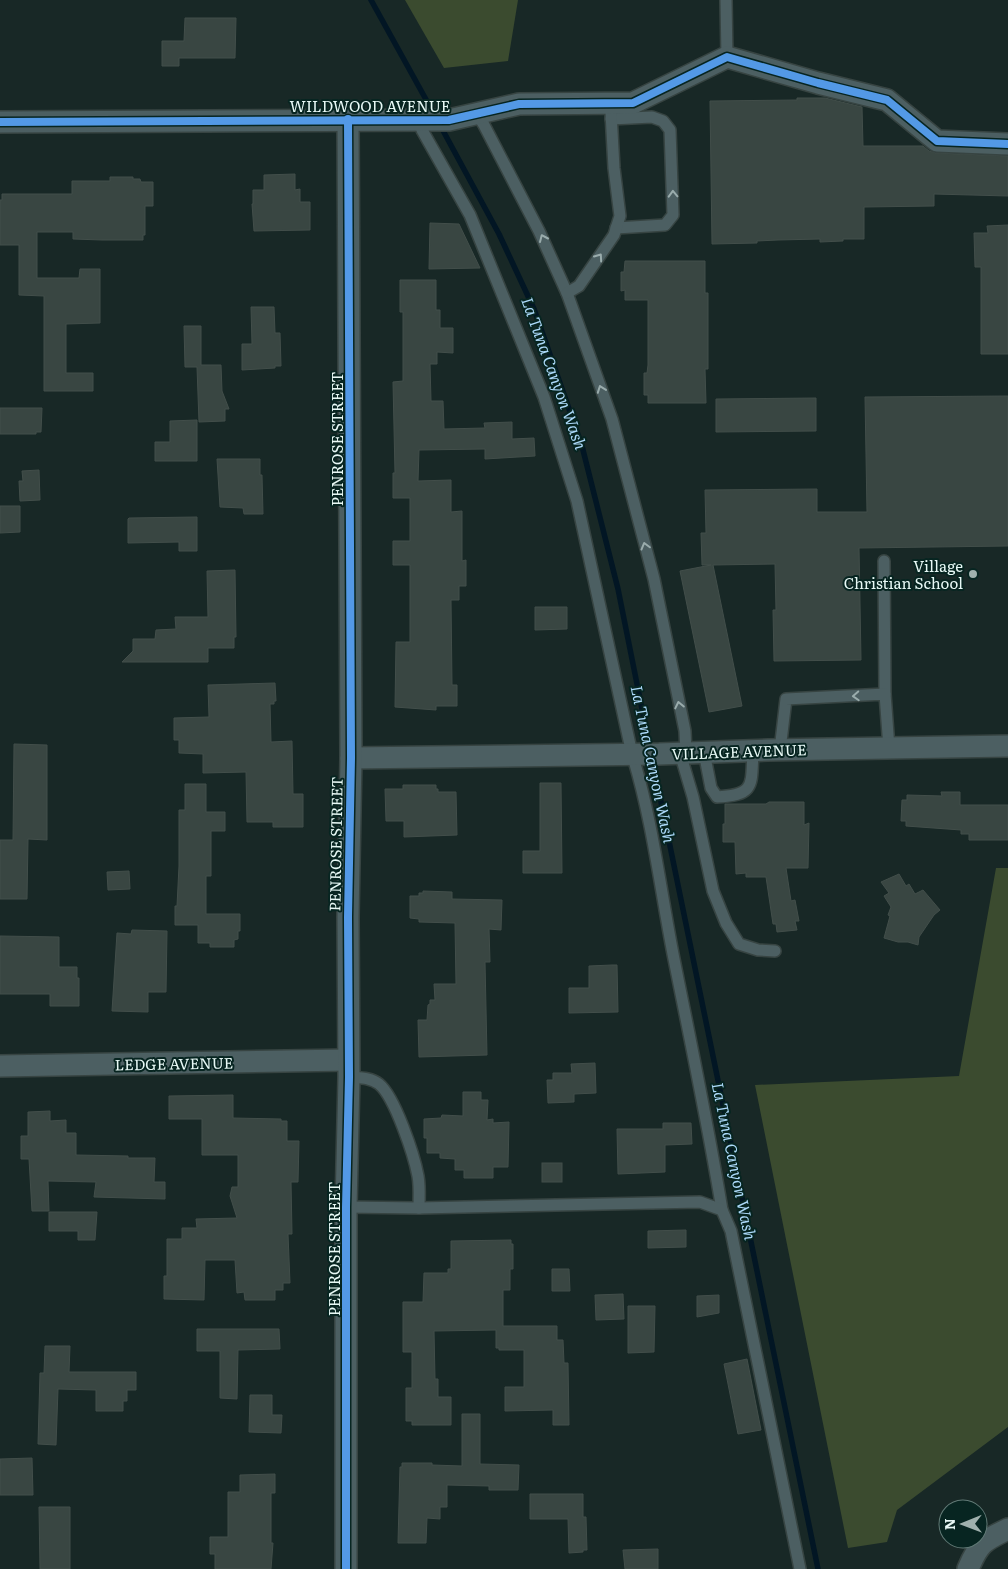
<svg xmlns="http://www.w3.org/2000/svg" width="1008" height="1569" font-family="Literata,serif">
<rect width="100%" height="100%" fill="#182826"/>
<g fill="#3b4b2f">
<path d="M405,0h113l-10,61 -64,7z"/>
<path d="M996,868h12v559l-111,83 -10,32 -39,6 -93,-463 204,-9z"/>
</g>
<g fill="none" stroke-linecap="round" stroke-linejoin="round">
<g stroke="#021624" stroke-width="5.5">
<path d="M371,0l63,114"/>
<path d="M440,125l59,109 35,75 48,137 36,143 32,160"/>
<path d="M652,758l166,811"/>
</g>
</g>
<g fill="#394642" stroke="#424e4a">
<path d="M185,18h51l-1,40h-56v8h-17v-25h22z"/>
<path d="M797,98h28l37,9 1,39h60l6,5 7,2 72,3v40l-74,-2v12l-70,1v32h-21v2l-23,1v-3l-42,1 -21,1v2l-45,1 -2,-143 87,-1z"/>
<path d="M295,174v16l5,-1v13h10v28l-56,1 -2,-27h1v-14h11v-15z"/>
<path d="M110,177h23v2h7l1,3h12v24h-8v29h-2v5h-41l-29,-1v-7h-36v46h42l1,-9h20v54l-34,1v49h27v18h-49v-95l-25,-1v-50h-19v-45h2v-6h70v-13h38z"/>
<path d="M430,223l29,1 21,44 -51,1z"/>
<path d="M1008,225v129h-27v-87h-6l-1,-34h14l-1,-7z"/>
<path d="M625,261h80v32h3v76h-3l1,34h-58v-8h-4v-22h3l1,-8v-65h-23v-10l-4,1v-19h3z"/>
<path d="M400,280h36v30h4v18h13v25l-16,-1v12h-7l1,37h12l1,28 41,-1 -1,-5 28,-1v17l22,-1 1,18 -50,3v-10l-66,1 -1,31 33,-1v32l11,-1v50l4,-1v26h-7v14h-8l1,85h5v21h-21v4l-41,-3 1,-65h14v-77h-17v-24h17v-43h-17v-25h2l-2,-91 10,-1v-69h-3z"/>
<path d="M251,307h23l1,26h5l1,33h-6v2l-33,2v-26h10z"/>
<path d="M184,326h17v39h20l1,26 7,18h-4v12l-26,1 -2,-55h-12z"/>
<path d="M1008,396v150l-149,2 2,112 -87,1 -1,-51h3l-1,-46 -62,1 29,141 -33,6 -29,-141 31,-6h-9l-1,-32h5l-1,-43 112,-1v23h50l-2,-115z"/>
<path d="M816,398v33l-100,1v-33z"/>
<path d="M0,408h42l-1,24h-5v2h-36z"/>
<path d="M197,420v41h-42v-19h15v-21z"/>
<path d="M217,459h43v16h2l1,39h-19l-1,-6 -23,-1z"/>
<path d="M39,470l1,30 -20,1 -1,-20h4l-1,-10z"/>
<path d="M0,506h20v26l-20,1z"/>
<path d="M197,517v34h-18v-9l-51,1v-24l1,-1z"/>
<path d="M235,570l1,67h-2v11h-26v14h-86l11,-11v-12h22l1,-9 20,-1 -1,-12h33l-1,-46z"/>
<path d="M535,607h32v22l-32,1z"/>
<path d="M275,683l1,18h-2v3h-4l1,38 21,-1 1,53h10v33h-30v-5h-26l-1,-50 -43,1v-19l-24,-1v-13h-5v-22l35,-1 -1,-32z"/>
<path d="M14,744l33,1v95l-19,-1 -1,60h-27v-59h13z"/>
<path d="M540,783h21l1,90h-39v-22h17z"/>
<path d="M185,784h21v28h19v19h-14v45h-5v38h34v17h-2v8l-4,1v7h-24v-4h-12v-18h-23v-19h2l2,-40v-56h6z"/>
<path d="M403,785h33v4h2v3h18l1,43 -53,2v-16h-18l-1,-32h18z"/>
<path d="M941,792h19v13h48v35h-39v-6h-8v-4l-55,-4v-5h-5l1,-21h5v-5l35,1z"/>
<path d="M769,802h35v23l5,-2 -1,45h-22l5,33 4,-1 4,21h-4l2,9 -20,2 -1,-8h-3l-7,-47h-20v-4l-10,1 -1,-32h-12v-18h2v-20h41z"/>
<path d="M129,871l1,18 -22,1 -1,-18z"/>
<path d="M899,874l7,12 3,-2 6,10 8,-4 17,20 -6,5 -15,22 -1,8 -10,-3h-10l-14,-4 6,-22 -2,-1 3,-8 -7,-11 5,-3 -8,-11z"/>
<path d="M423,891l29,1v7l50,1 -1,30 -12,-1 1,33h-5l2,93 -68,2 -1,-37h9l1,-15 2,-1v-4h5l-1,-16h22l-1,-61 -36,-1v-3l-9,-1v-22h9v-3h4z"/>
<path d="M132,930l35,1 -1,61h-18v20l-36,-1 5,-78 14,1z"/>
<path d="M0,936l59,1v30h18v11h2v28h-29v-12h-50z"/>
<path d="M612,965h5l1,47 -49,1v-25h20v-22z"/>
<path d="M595,1063l1,30 -22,1v8l-26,1 -1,-23h6v-7h19l-1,-9z"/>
<path d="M463,1092h18v8h7l-1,20 6,-1v4l16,-1 -1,45h-15v11h-29v-8h-9v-11l-15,-1v-5h-13v-15h-3v-19l17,-1 1,-3 21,1z"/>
<path d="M233,1095v23l48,1v2h6v20h12l-1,41h-7l1,52h-4l2,49h-7v7h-8v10h-30l-1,-8 -7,1 -2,-33h-30l-1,40 -40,-1v-23h3v-37h15v-11h15l-1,-9 41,-1 -7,-22 2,-9h6v-32h-36v-36h-33v-23z"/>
<path d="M50,1111v10l16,-1v13h10v22l52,1v2h27l-1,24h11v17l-71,-2 2,-15 -48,-1 1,30h-17l-3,-52h-8v-23h7v-24z"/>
<path d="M663,1123h28l1,21 -27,1v27l-47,2 -1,-45h46z"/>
<rect x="542" y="1163" width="20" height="19"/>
<path d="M49,1212h48l-2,28h-17v-9h-29z"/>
<path d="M686,1230v17l-38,1v-17z"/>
<path d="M511,1240v4h2v25h-3v21h-7v36h54v14h6l1,23h4l1,62h-16v-15l-48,1v-24h19v-37h-25v-2h-3v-18l-62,1 1,48h3v18h13v28h-39v-4h-6v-33h6v-36h-9v-50h20l1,-29h24v-4h3v-28z"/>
<path d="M552,1269h17l1,22h-18z"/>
<path d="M623,1294l1,25 -28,1 -1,-25z"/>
<path d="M719,1295v18l-22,4v-21z"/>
<path d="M628,1306h27l-1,46 -26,1z"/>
<path d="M197,1329h82l1,20 -42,1 -1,49 -17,-1v-47h-23z"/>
<path d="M45,1346h25l-1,26h67v18h-9v11h-4v10h-27v-21l-38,-1 -2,56 -18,-1 2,-71h4z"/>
<path d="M747,1359l14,71 -23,4 -14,-70z"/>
<path d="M250,1395h22v20h10l-1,18 -32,-1z"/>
<path d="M462,1414h18v50l39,1 -1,25h-29v-4l-42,-1v22h-7v12l-13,-1 -1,25h-28l2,-76h2v-4h30v2l30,1z"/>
<path d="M32,1458l1,37h-33v-36z"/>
<path d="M275,1474v19h-4v50h2l-2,26h-56v-15h-5v-17h18v-45h12v-17z"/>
<path d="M530,1494h53v23h3l1,33h-4v2l-14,1 -1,-34h-38z"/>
<path d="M39,1507h31v62h-30z"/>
<path d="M658,1549v20h-33l-2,-19z"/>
</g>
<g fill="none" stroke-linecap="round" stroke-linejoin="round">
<defs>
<g id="service">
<path d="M726,0l1,57"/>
<path d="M477,114l7,11 55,106 28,62 45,126 42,160 31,152 1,22"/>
<path d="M611,119l41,-2 11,4 7,9 3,85 -8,10 -49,3"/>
<path d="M419,120l3,10 48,85 74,182 33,104 55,253c20,64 28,133 41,200 17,85 35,170 49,256"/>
<path d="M567,293l12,-7 35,-51 6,-19 -6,-48 -3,-55"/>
<path d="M884,561l1,133"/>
<path d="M780,750l6,-51 99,-5 4,54"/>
<path d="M704,752l7,36 6,9c39,-2 34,-12 36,-46"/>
<path d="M680,753l13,44 20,94 13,32 13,21 19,6 17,1"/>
<path d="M349,1077c10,1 21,0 30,7 16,13 35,71 39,92 2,11 1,21 1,32"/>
<path d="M346,1207l73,1 281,-6 22,8 9,21 69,338"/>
</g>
<g id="minor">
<path d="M0,122l449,-2 70,-16 114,-1 94,-46 91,26 69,17 50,41 71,3"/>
<path d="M351,758l308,-4 109,-4 240,-4"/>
<path d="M0,1066l348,-6"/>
<path d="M346,1569v-362l3,-130 -1,-160 3,-159 -3,-639"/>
<path d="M968,1569c11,-26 15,-28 40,-40"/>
</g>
</defs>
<use href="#service" stroke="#374442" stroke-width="14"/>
<use href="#minor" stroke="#374442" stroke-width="24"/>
<use href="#service" stroke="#4c5f62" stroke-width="11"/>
<use href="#minor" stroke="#4c5f62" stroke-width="21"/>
<defs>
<g id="cycleway">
<path d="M0,122l449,-2 70,-16 114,-1 94,-46 91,26 69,17 50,41 71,3"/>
<path d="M346,1569v-362l3,-130 -1,-160 3,-159 -3,-639"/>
</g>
</defs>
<use href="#cycleway" stroke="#072521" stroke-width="11"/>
<use href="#cycleway" stroke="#5399e6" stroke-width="8"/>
</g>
<defs><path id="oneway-chevron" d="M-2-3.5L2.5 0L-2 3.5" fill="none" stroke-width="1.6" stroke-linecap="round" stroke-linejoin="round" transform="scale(1.25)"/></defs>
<g stroke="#9aacac">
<use href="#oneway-chevron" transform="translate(673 194) rotate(-92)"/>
<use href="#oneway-chevron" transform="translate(543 238) rotate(-114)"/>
<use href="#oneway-chevron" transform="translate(599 257) rotate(-55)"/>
<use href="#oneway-chevron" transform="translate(601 389) rotate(-110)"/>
<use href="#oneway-chevron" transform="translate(645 546) rotate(-105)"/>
<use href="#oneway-chevron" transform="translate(856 696) rotate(177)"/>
<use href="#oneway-chevron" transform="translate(679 705) rotate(-102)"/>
</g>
<circle fill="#9fb0ad" stroke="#072521" stroke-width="2" cx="973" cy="574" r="5"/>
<g text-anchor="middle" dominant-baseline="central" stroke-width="4" stroke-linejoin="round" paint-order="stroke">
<g font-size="15" fill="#e8f9f6" stroke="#072521">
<text x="370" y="105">WILDWOOD AVENUE</text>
<text transform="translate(336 439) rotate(-90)">PENROSE STREET</text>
<text transform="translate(739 751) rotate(-2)">VILLAGE AVENUE</text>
<text transform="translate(335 844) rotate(-89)">PENROSE STREET</text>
<text transform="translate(174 1063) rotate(-1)">LEDGE AVENUE</text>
<text transform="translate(333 1249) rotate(-90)">PENROSE STREET</text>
</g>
<g font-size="15" fill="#e8f9f6" stroke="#072521" text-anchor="end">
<text x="963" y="565">Village<tspan x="963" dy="17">Christian School</tspan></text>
</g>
<g font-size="16" font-style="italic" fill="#acd9f9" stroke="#072521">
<text transform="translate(555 373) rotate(70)">La Tuna Canyon Wash</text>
<text transform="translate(654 764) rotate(78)">La Tuna Canyon Wash</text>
<text transform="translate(735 1161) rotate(78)">La Tuna Canyon Wash</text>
</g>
</g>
<g transform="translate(963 1524) rotate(269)"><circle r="24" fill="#072521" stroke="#617a76"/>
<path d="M0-4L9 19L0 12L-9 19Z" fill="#9fb0ad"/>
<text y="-8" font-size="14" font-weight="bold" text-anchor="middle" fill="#e8f9f6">N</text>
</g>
</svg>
